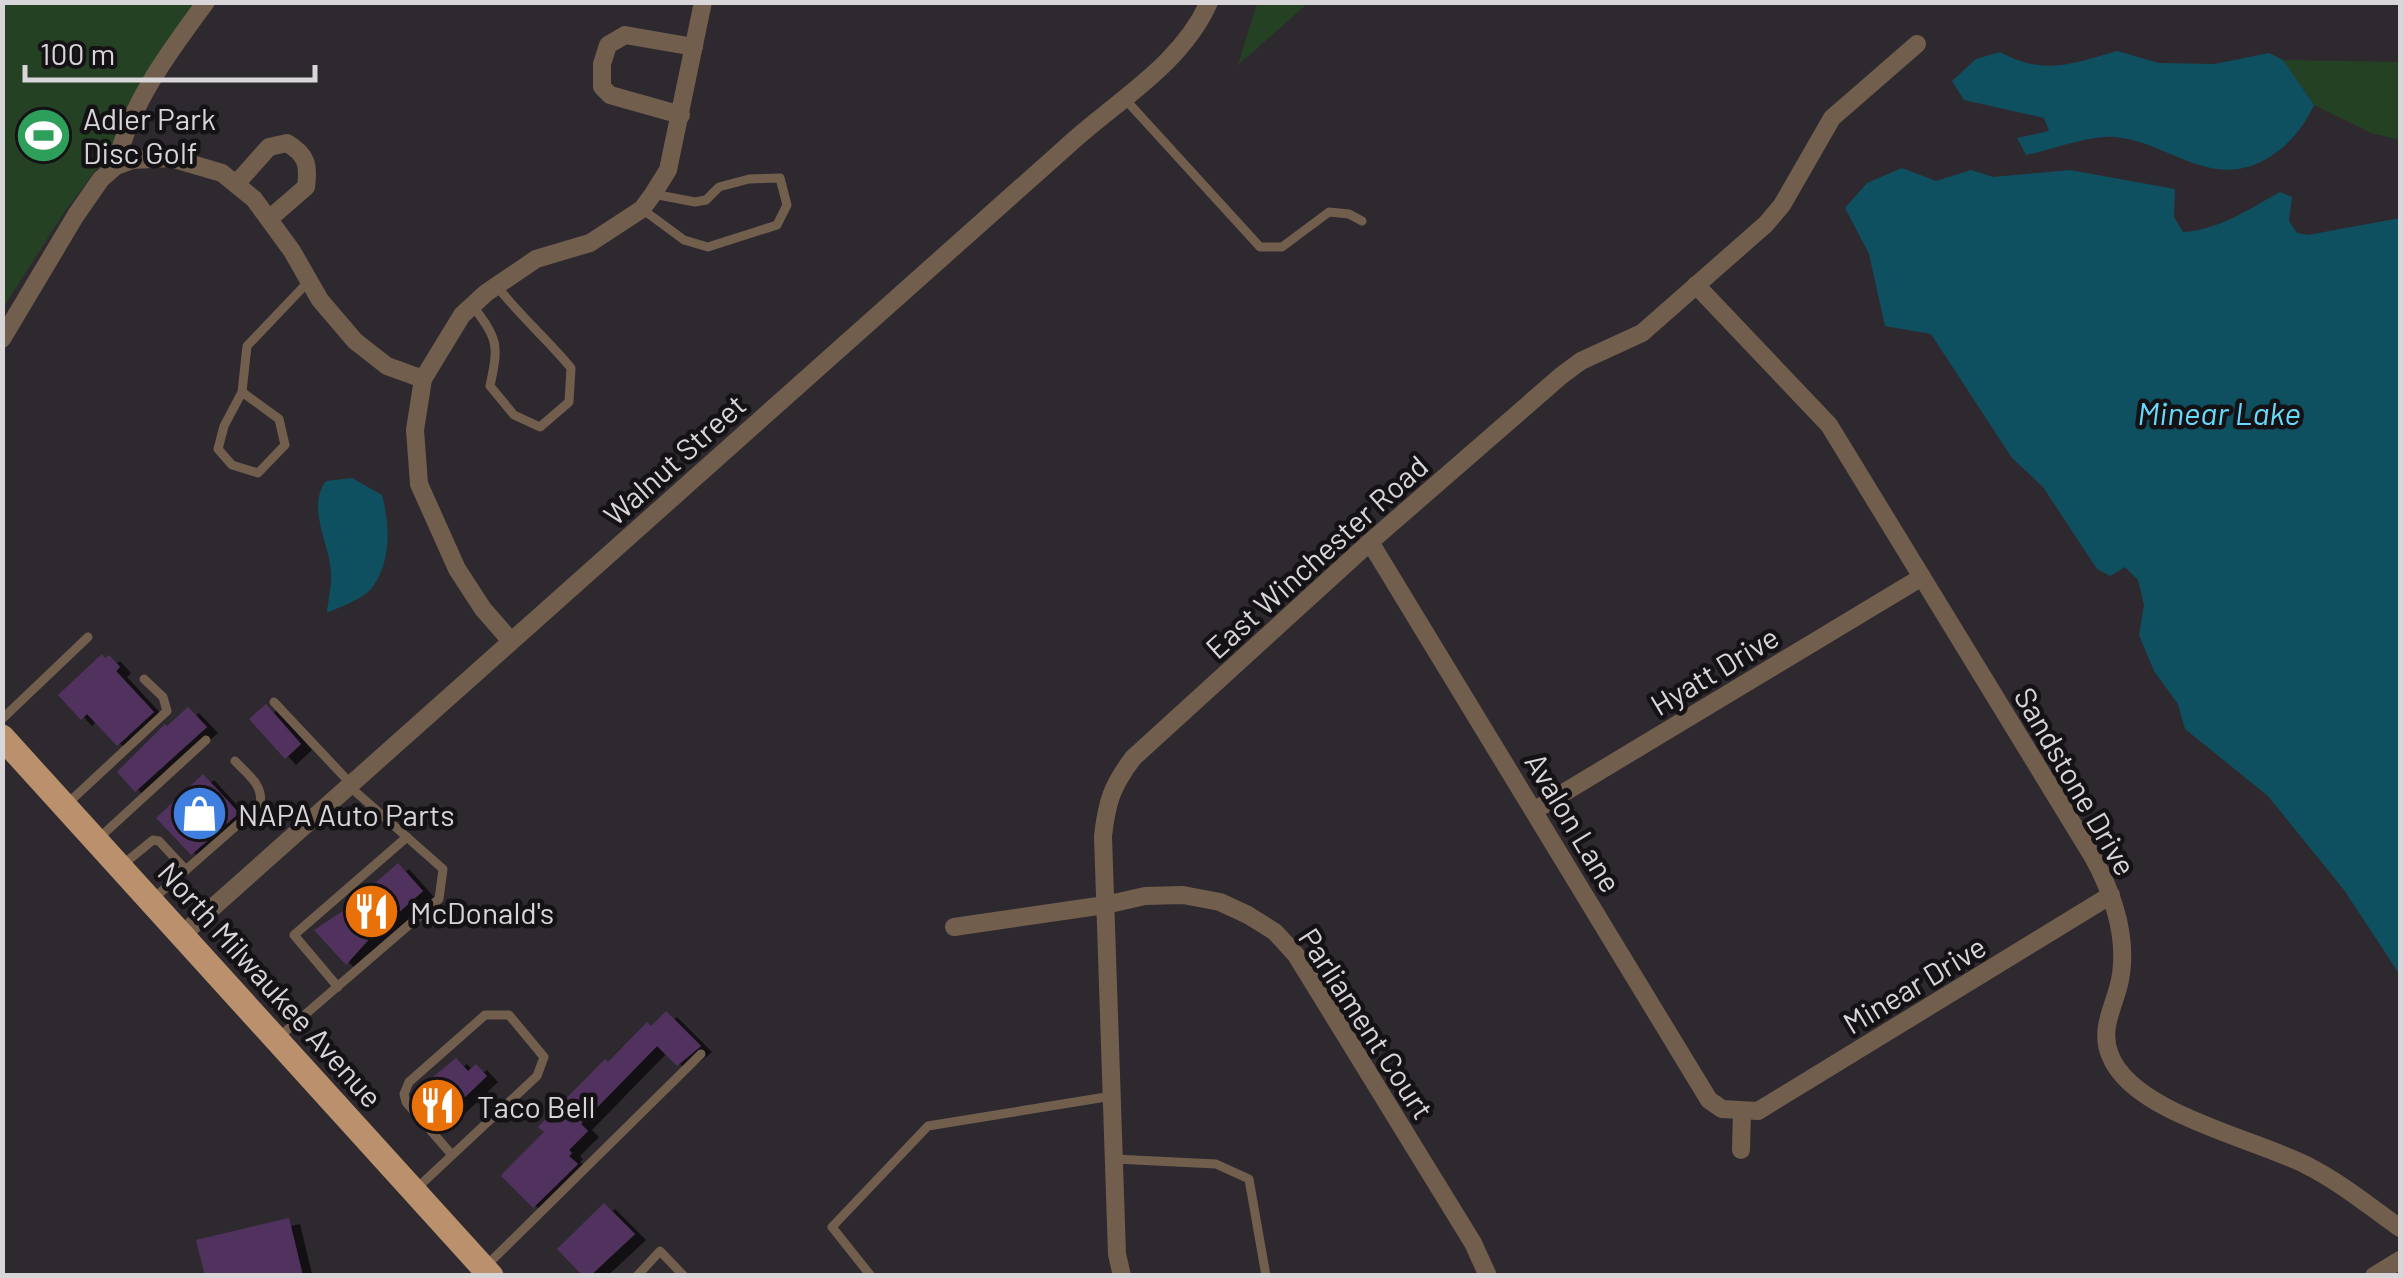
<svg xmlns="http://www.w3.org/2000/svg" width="2403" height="1278" font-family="Barlow,sans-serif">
<defs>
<filter id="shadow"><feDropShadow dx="11" dy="6" stdDeviation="0" flood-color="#0009"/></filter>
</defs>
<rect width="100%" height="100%" fill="#2d292f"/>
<g fill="#244223">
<path d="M1257,2l51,1 -70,62 19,-62z"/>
<path d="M2,3h196l-79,136 -56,75 -60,94z"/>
<path d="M2283,60l117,2v78l-29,-7 -57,-28z"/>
</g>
<g fill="#0f5060">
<path d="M2117,51l42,12 56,1 54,-11 14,7 31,45c-17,38 -57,73 -103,63 -33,-7 -60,-27 -95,-31 -24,-3 -66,13 -90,18l-9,-17 32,-7 -5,-13 -80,-18 -12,-19 24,-22 24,-7c44,24 72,12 117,-1z"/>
<path d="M1902,168l34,13 35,-11 22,7 77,-7 105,19 -1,28 9,15c36,-2 66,-23 97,-40l12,5 -3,24 8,12 11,2 92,-17v757l-56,-85 -76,-94 -83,-67 -7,-25 -24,-33 -15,-36 5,-30 -6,-25 -13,-13 -15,9 -13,-7 -54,-82 -31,-29 -81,-124 -46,-8 -16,-72 -24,-46 22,-25z"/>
<path d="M352,478l30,17c8,30 10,69 -12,95 -9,10 -31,17 -43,23 1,-13 5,-27 4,-40 -1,-29 -25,-65 -5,-92z"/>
</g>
<g fill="#51325f" filter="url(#shadow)">
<path d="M102,654l3,4 4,-3 11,12 -4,4 38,41 -37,34 -30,-32 -6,6 -23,-25z"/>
<path d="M266,704l35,40 -16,15 -36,-40z"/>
<path d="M188,707l19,20 -72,65 -18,-20 48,-48 2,2z"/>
<path d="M203,774l36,39 -48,42 -35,-37z"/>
<path d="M398,863l25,28 -52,46 -25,28 -32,-35 32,-21z"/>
<path d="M666,1011l35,35 -24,20 -20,-20 -76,78 7,7 -19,19 3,3 -3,3 9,8 -45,44 -32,-32 3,-4 40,-40 -6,-5 67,-68 3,3 39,-40 4,4z"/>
<path d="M456,1058l12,13 8,-7 11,12 -46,44 -19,-17 -6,-12z"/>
<path d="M604,1203l31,31 -45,42h-7l-26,-27z"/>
<path d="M289,1218l14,58h-98l-9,-36z"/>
</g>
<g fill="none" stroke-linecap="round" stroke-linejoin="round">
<g stroke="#725e4d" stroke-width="9">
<path d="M1124,98l136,149h22l47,-35 20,2 13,7"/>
<path d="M642,209l42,31 24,7 69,-22 10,-20 -7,-27 -31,1 -30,8 -13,13 -11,2 -42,-8"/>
<path d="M473,306c25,34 26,38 17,80l24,29 26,12 29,-25 2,-34c-24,-29 -52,-53 -75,-83"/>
<path d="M242,392l37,27 6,26 -27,28 -26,-8 -14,-16 6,-23 18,-34 5,-46 62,-65"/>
<path d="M274,702l77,82"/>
<path d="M2,719l86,-82"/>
<path d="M67,804l100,-93 -4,-14 -19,-18"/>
<path d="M99,838l107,-98"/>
<path d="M121,866l32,-26 6,1 27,29"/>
<path d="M154,898l106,-93c4,-20 -12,-30 -25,-44"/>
<path d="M338,987l-44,-52 113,-98"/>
<path d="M279,1037l160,-138 4,-30 -94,-83"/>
<path d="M1114,1159l102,5 33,15 17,97"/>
<path d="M416,1189l121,-113 7,-19 -35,-42h-24l-76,67 -5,12 2,8 46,53"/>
<path d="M486,1266l215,-212"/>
<path d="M637,1276l23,-25 24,25"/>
<path d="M871,1276l-39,-49 96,-101 184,-30"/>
</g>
<g stroke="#725e4d" stroke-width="18">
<path d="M681,115l-71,-20 -8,-8v-23l6,-19 17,-10 69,12"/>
<path d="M116,166c13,-61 53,-114 90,-164"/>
<path d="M236,184l33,-37 18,-4c20,12 22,22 19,44l-37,32"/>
<path d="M1696,285l133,140 264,432c19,35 34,75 28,117 -3,27 -23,52 -11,81 22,58 143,83 196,110 34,17 63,41 94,63"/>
<path d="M2,339l74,-124 25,-36 15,-13 16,-6 39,-2 51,15 32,26 38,52 28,49 35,41 32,25 36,13"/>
<path d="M1370,542l339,558 13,9 36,2 353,-216"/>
<path d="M511,641l-28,-32 -26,-40 -38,-85 -4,-54 8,-51 39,-64 24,-22 50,-34 54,-16 52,-34 11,-15 15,-24 35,-168"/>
<path d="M1535,810l387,-233"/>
<path d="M954,927l151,-22 40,-9 38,-1 37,7 28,13 27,17 21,23 177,288 15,33"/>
<path d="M183,934l891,-794c47,-42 108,-77 135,-138"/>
<path d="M1741,1150l1,-39"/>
<path d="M1122,1276l-5,-22 -14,-418c4,-35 9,-50 30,-78l237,-216 192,-167 19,-14 61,-28 124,-109 16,-19 50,-87 85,-74"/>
<path d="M2374,1276l26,-16"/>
</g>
<path stroke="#ba916c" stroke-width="25" d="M2,737l489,539"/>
</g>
<defs>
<symbol id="stadium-disc" viewBox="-11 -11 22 22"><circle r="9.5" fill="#2e9e5b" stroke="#141215"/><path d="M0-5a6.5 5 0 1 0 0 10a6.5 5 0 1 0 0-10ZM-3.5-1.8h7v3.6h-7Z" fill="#fff"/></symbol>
<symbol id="shop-disc" viewBox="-11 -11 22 22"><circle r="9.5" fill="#3f7fe0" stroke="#141215"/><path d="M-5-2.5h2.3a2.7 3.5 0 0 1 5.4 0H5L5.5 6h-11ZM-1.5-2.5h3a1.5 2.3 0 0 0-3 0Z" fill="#fff"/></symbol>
<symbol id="restaurant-disc" viewBox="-11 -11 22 22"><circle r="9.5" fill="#e8710a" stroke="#141215"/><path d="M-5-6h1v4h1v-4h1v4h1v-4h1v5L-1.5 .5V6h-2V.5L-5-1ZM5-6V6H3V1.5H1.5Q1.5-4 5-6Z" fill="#fff"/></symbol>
</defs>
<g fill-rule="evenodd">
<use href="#stadium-disc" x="12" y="104" width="63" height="63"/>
<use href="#shop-disc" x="168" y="782" width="63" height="63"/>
<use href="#restaurant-disc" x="340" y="880" width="63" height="63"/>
<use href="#restaurant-disc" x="406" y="1074" width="63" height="63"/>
</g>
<g text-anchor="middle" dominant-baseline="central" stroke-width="9" stroke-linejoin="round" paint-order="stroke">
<g font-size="30" fill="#d9d6da" stroke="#141215" text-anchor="start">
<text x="83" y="118">Adler Park<tspan x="83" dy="34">Disc Golf</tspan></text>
<text x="238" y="814">NAPA Auto Parts</text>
<text x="410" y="912">McDonald's</text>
<text x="477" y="1106">Taco Bell</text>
</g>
<g font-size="30" fill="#d9d6da" stroke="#141215">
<text transform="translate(674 459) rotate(-42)">Walnut Street</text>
<text transform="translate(1316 556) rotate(-42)">East Winchester Road</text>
<text transform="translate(1714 670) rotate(-31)">Hyatt Drive</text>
<text transform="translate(2076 781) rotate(60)">Sandstone Drive</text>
<text transform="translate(1574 822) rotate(59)">Avalon Lane</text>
<text transform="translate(271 984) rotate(48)">North Milwaukee Avenue</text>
<text transform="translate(1914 984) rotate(-31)">Minear Drive</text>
<text transform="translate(1367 1023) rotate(57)">Parliament Court</text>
</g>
<g font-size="32" font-style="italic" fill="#67dafb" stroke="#141215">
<text x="2219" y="412">Minear Lake</text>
</g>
</g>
<rect width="2403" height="1278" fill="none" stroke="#d9d6da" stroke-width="10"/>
<path d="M25 65v15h290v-15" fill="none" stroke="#d9d6da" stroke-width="5"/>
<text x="40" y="65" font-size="30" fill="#d9d6da" stroke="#141215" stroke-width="8" paint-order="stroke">100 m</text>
</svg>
